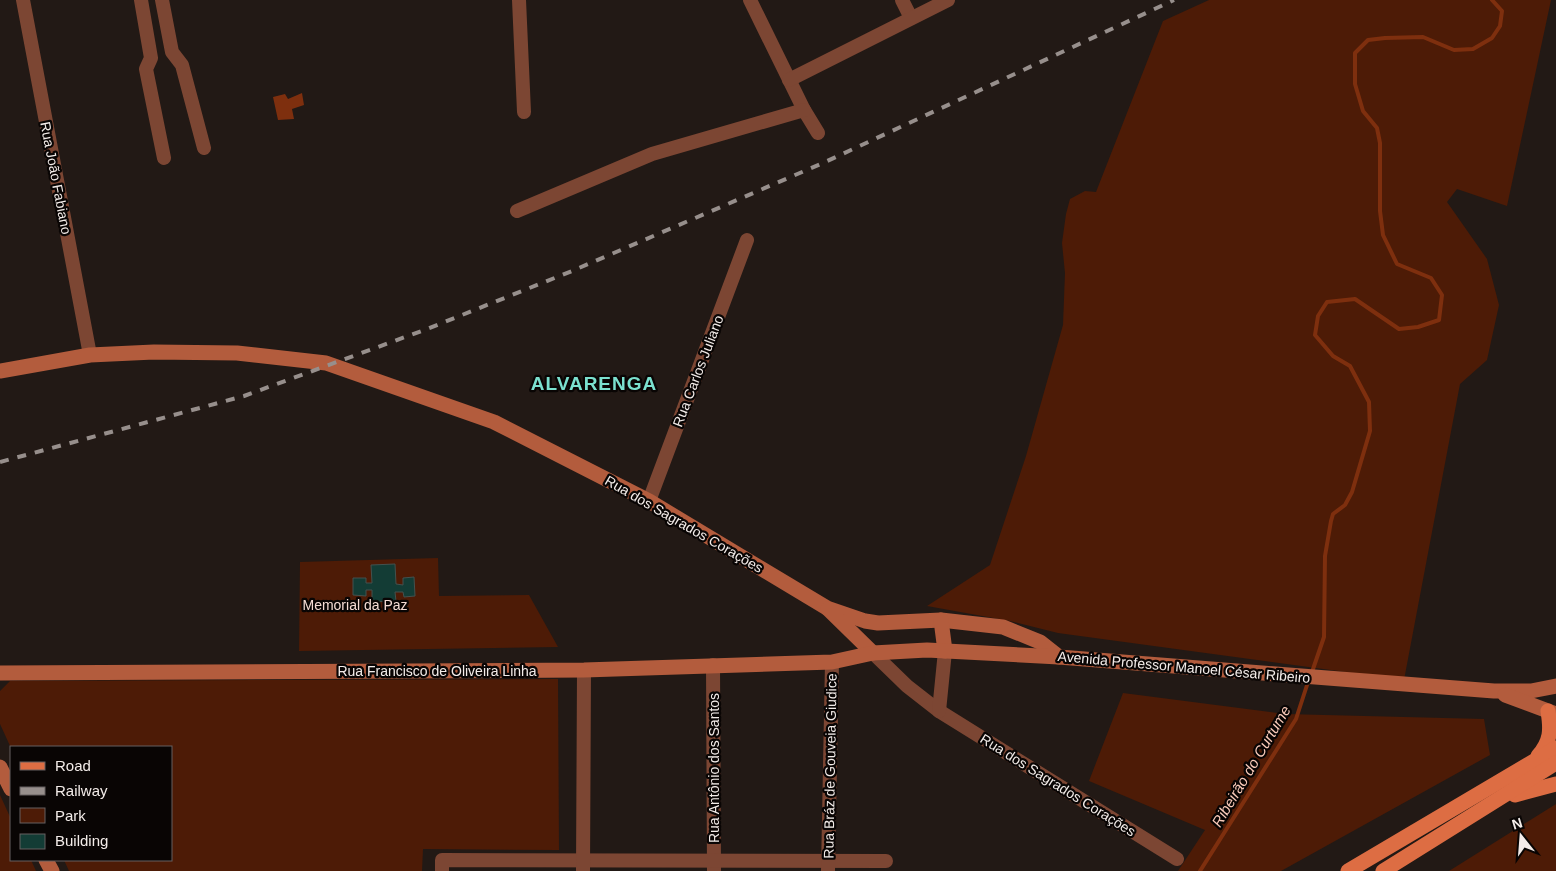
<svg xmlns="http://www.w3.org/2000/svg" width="1556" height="871" font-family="Helvetica,sans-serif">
<rect width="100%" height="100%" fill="#221915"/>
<g fill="#4d1b06">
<path d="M1209,0h342l-44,206 -50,-17 -10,13 40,57 12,46 -12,55 -27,24 -56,296 -346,-47 -48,-12 -83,-15 63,-41 36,-109 37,-131 2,-52 -3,-30 4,-29 4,-15 15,-8 11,1 67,-171z"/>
<path d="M438,558l1,38 90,-1 29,52 -259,4 1,-89z"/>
<path d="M558,679l1,171 -136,-1 -1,22h-353l-5,-11h107v-113l-160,1 -11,-24v-33l10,-10z"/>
<path d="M1123,693l162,21 199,5 6,36 -209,116h-103l27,-41 -116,-49z"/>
<path d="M0,795l11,24v41h20l5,11h-36z"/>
<path d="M1556,804v67h-107z"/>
</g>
<path fill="#7e2f0e" d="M302,93l2,12 -12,4 2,10 -16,1 -5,-23 12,-3 3,5z"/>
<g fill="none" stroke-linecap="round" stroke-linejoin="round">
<g stroke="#7e2f0e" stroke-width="4">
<path d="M1312,672l12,-35 1,-81 6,-35 2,-7 12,-9 7,-13 18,-61 -1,-29 -19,-36 -17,-10 -18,-21 3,-19 9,-14 28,-3 44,30 19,-2 21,-7 3,-25 -11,-17 -34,-14 -14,-29 -3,-24v-68l-3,-15 -14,-17 -8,-27v-31l13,-13 17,-2 38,-1 31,13 19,-1 19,-11 8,-12 2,-15 -10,-11"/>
<path d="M1200,871l96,-152 13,-40"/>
</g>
</g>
<path fill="#133c35" stroke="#44514e" d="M395,564l1,20 7,1v-7l11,-1 1,19 -11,1 -1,-5h-8l1,9 -24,1v-12h-6v6l-13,-1v-17h13v5h6l-1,-18z"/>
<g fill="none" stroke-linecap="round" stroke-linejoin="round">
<g stroke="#7c4633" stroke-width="14">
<path d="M23,0l67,355"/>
<path d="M141,0l10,58 -5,11 18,89"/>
<path d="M162,0l10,52 10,13 22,83"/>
<path d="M519,0l5,112"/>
<path d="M750,0l54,110 14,23"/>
<path d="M902,0l9,18"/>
<path d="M789,80l159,-80"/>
<path d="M517,211l135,-57 152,-44"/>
<path d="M649,501l98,-261"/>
<path d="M873,653l34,33 32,25 238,148"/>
<path d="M713,665l1,206"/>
<path d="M939,711l6,-60"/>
<path d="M442,871v-11l444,1"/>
<path d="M583,871l1,-201"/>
<path d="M828,871l4,-209"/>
</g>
<g stroke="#b35c3d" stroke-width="15">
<path d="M0,371l90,-16 64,-3 83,1 89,10 168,59 155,79 178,107 38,13 13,2 63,-3 62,7 37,15 19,15"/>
<path d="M828,609l45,44"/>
<path d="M941,620l4,31"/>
<path d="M0,673l584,-3 248,-8 41,-9 54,-3 132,7 435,34h37l25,-5"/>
<path d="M1505,695l51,19"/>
<path d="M0,767l11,22"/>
<path d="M46,860l6,11"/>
</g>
<g stroke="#dd6d43" stroke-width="15">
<path d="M1538,756c13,-15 13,-26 10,-45"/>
<path d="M1515,795l41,-11"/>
<path d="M1348,871l208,-123"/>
<path d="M1383,871l173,-108"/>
</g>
<path stroke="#978f8c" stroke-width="4" stroke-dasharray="9 9" stroke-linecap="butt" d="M0,462l244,-66 183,-67 145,-58 251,-108 351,-163"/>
</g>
<g text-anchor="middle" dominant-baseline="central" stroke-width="4.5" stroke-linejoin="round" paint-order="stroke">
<g font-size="14" fill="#f3ece9" stroke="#090504">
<text transform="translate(56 178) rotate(79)">Rua João Fabiano</text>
<text transform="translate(698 371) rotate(-69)">Rua Carlos Juliano</text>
<text transform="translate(684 524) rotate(30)">Rua dos Sagrados Corações</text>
<text transform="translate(1184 667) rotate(5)">Avenida Professor Manoel César Ribeiro</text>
<text x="437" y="671">Rua Francisco de Oliveira Linha</text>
<text transform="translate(830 766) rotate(-89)">Rua Bráz de Gouveia Giudice</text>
<text transform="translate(714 768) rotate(-90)">Rua Antônio dos Santos</text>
<text transform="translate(1058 785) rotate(32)">Rua dos Sagrados Corações</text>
</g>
<g font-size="14" fill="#f5dcd4" stroke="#090504">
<text x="355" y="605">Memorial da Paz</text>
</g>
<g font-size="15" font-style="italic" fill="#f9cab9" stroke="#090504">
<text transform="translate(1251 766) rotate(-59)">Ribeirão do Curtume</text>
</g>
<g font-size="19" font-weight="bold" letter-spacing="1" fill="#7be1cf" stroke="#090504">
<text x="594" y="383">ALVARENGA</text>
</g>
</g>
<rect x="10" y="746" width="162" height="115" fill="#090504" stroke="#676160"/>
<rect x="20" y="762" width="25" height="8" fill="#dd6d43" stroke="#676160"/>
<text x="55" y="771" font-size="15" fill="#f3ece9">Road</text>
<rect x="20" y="787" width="25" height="8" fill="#978f8c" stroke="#676160"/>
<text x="55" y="796" font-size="15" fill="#f3ece9">Railway</text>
<rect x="20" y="808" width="25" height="15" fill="#4d1b06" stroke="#676160"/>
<text x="55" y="821" font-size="15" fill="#f3ece9">Park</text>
<rect x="20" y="834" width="25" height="15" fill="#133c35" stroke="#676160"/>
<text x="55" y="846" font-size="15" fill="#f3ece9">Building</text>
<g transform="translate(1521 836) rotate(343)" stroke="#090504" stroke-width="4" paint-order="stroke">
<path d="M0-4L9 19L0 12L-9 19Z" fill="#f3ece9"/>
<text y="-8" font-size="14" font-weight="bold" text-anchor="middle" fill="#f3ece9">N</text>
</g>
</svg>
